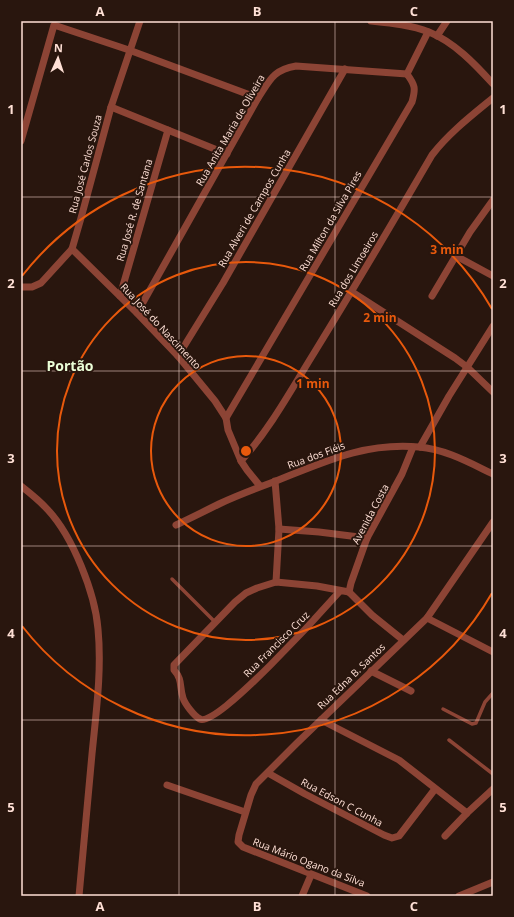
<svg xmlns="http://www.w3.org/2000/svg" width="514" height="917" font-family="'Open Sans',sans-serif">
<rect width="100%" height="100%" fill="#29160e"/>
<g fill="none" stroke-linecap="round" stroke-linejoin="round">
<g stroke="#8c4435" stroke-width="3.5">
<path d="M172,579l43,43"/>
<path d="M443,709l29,15 4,-1 9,-21 8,-9"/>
<path d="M449,740l44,34"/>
</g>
<g stroke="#8c4435" stroke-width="7">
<path d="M371,21c19,2 40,4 58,11 25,10 46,32 64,52"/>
<path d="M437,36l10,-15"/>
<path d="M407,74l21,-42"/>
<path d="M111,107l116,47"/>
<path d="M21,141l33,-116 75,25 129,48"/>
<path d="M72,249l65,64 41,43 37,45 11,17 2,12 13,31 6,9 13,16"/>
<path d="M456,256l37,20"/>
<path d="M21,287h11l9,-4 31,-34 9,-31 30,-111 29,-86"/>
<path d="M352,292l103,66 12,9 26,25"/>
<path d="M120,296l48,-166"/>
<path d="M432,296l38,-64 23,-32"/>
<path d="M137,313l121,-215c12,-18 15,-28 38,-32l111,8"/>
<path d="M178,356l45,-73 122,-214"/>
<path d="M226,418l186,-316c4,-14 3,-17 -5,-28"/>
<path d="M420,447l29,-51 44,-70"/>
<path d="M241,461c29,-32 50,-71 73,-108 40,-65 79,-131 118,-198 17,-22 39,-39 61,-57"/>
<path d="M275,481l4,48 -3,53"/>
<path d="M21,486c9,7 19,15 27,24 25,27 47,83 50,119 4,41 -2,84 -6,125 -4,47 -9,95 -13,142"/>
<path d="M176,525c15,-7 29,-14 43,-21 19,-9 38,-16 57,-23 48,-19 89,-39 143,-34 26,2 51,16 74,27"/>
<path d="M279,529l40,3 48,6"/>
<path d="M340,591c-15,17 -124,138 -140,128 -6,-3 -15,-15 -17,-21 -4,-12 0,-18 -9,-28v-5l61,-63 11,-9 11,-5 19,-6 41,4 32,6"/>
<path d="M349,592l2,-9 16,-45 35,-64 11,-27"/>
<path d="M349,592l23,23 31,25"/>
<path d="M427,618l66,34"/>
<path d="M371,671l40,20"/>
<path d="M321,720l78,40 68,53"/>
<path d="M268,773l37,21 79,41 8,3 7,-2 36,-47"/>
<path d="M167,785l78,27"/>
<path d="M445,836l22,-23 26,-24"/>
<path d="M302,896l9,-21"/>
<path d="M367,896l-124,-49 -5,-5 1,-7 12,-40 5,-11 41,-41 130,-125 66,-96"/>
<path d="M459,896l34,-14"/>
</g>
</g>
<path fill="none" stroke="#ffe0d6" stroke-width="1" stroke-opacity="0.55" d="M179,21v875M335,21v875M21,197h472M21,371h472M21,546h472M21,720h472"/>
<g fill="none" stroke="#e8590c" stroke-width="2">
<circle cx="246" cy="451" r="95"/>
<circle cx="246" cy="451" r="189"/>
<path d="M492 593A284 284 0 0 1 22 626M22 276A284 284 0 0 1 492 309"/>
</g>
<g text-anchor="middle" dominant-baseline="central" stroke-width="4" stroke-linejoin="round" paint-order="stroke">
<g font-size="10" fill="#ffe0d6" stroke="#29160e">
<text transform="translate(230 130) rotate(-60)">Rua Anita Maria de Oliveira</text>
<text transform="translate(85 164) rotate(-75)">Rua José Carlos Souza</text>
<text transform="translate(254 208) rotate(-60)">Rua Alveri de Campos Cunha</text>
<text transform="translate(134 210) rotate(-74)">Rua José R. de Santana</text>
<text transform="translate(330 221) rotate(-60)">Rua Milton da Silva Pires</text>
<text transform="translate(353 269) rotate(-59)">Rua dos Limoeiros</text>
<text transform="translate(161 326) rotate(47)">Rua José do Nascimento</text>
<text transform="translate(316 455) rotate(-20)">Rua dos Fiéis</text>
<text transform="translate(370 514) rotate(-62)">Avenida Costa</text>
<text transform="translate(276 644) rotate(-45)">Rua Francisco Cruz</text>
<text transform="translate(351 676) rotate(-44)">Rua Edna B. Santos</text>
<text transform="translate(342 802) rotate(28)">Rua Edson C Cunha</text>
<text transform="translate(309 862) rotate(21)">Rua Mário Ogano da Silva</text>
</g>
<g font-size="14" font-weight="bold" fill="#ebffd8" stroke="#29160e">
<text x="70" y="365">Portão</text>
</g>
</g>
<circle cx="246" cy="451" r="6" fill="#e8590c" stroke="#29160e" stroke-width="2"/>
<g font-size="12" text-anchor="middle" font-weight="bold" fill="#e8590c" stroke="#29160e" stroke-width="4" stroke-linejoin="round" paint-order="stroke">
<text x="447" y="254">3 min</text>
<text x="380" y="322">2 min</text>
<text x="313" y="388">1 min</text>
</g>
<rect width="514" height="917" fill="none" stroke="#29160e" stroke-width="44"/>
<g transform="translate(58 58) rotate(3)" stroke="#29160e" stroke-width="3" paint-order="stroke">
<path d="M0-3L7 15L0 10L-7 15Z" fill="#ffe0d6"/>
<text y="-6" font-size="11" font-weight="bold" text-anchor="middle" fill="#ffe0d6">N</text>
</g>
<rect x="22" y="22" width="470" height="873" fill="none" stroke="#ffe0d6" stroke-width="1.5"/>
<g font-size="13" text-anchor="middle" font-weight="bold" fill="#ffe0d6">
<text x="100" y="16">A</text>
<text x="257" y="16">B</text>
<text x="414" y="16">C</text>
<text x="11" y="114">1</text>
<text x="503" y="114">1</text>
<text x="11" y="288">2</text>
<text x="503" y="288">2</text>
<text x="11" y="463">3</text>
<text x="503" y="463">3</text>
<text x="11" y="638">4</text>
<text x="503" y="638">4</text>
<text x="11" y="812">5</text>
<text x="503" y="812">5</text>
<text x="100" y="911">A</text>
<text x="257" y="911">B</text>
<text x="414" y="911">C</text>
</g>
</svg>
